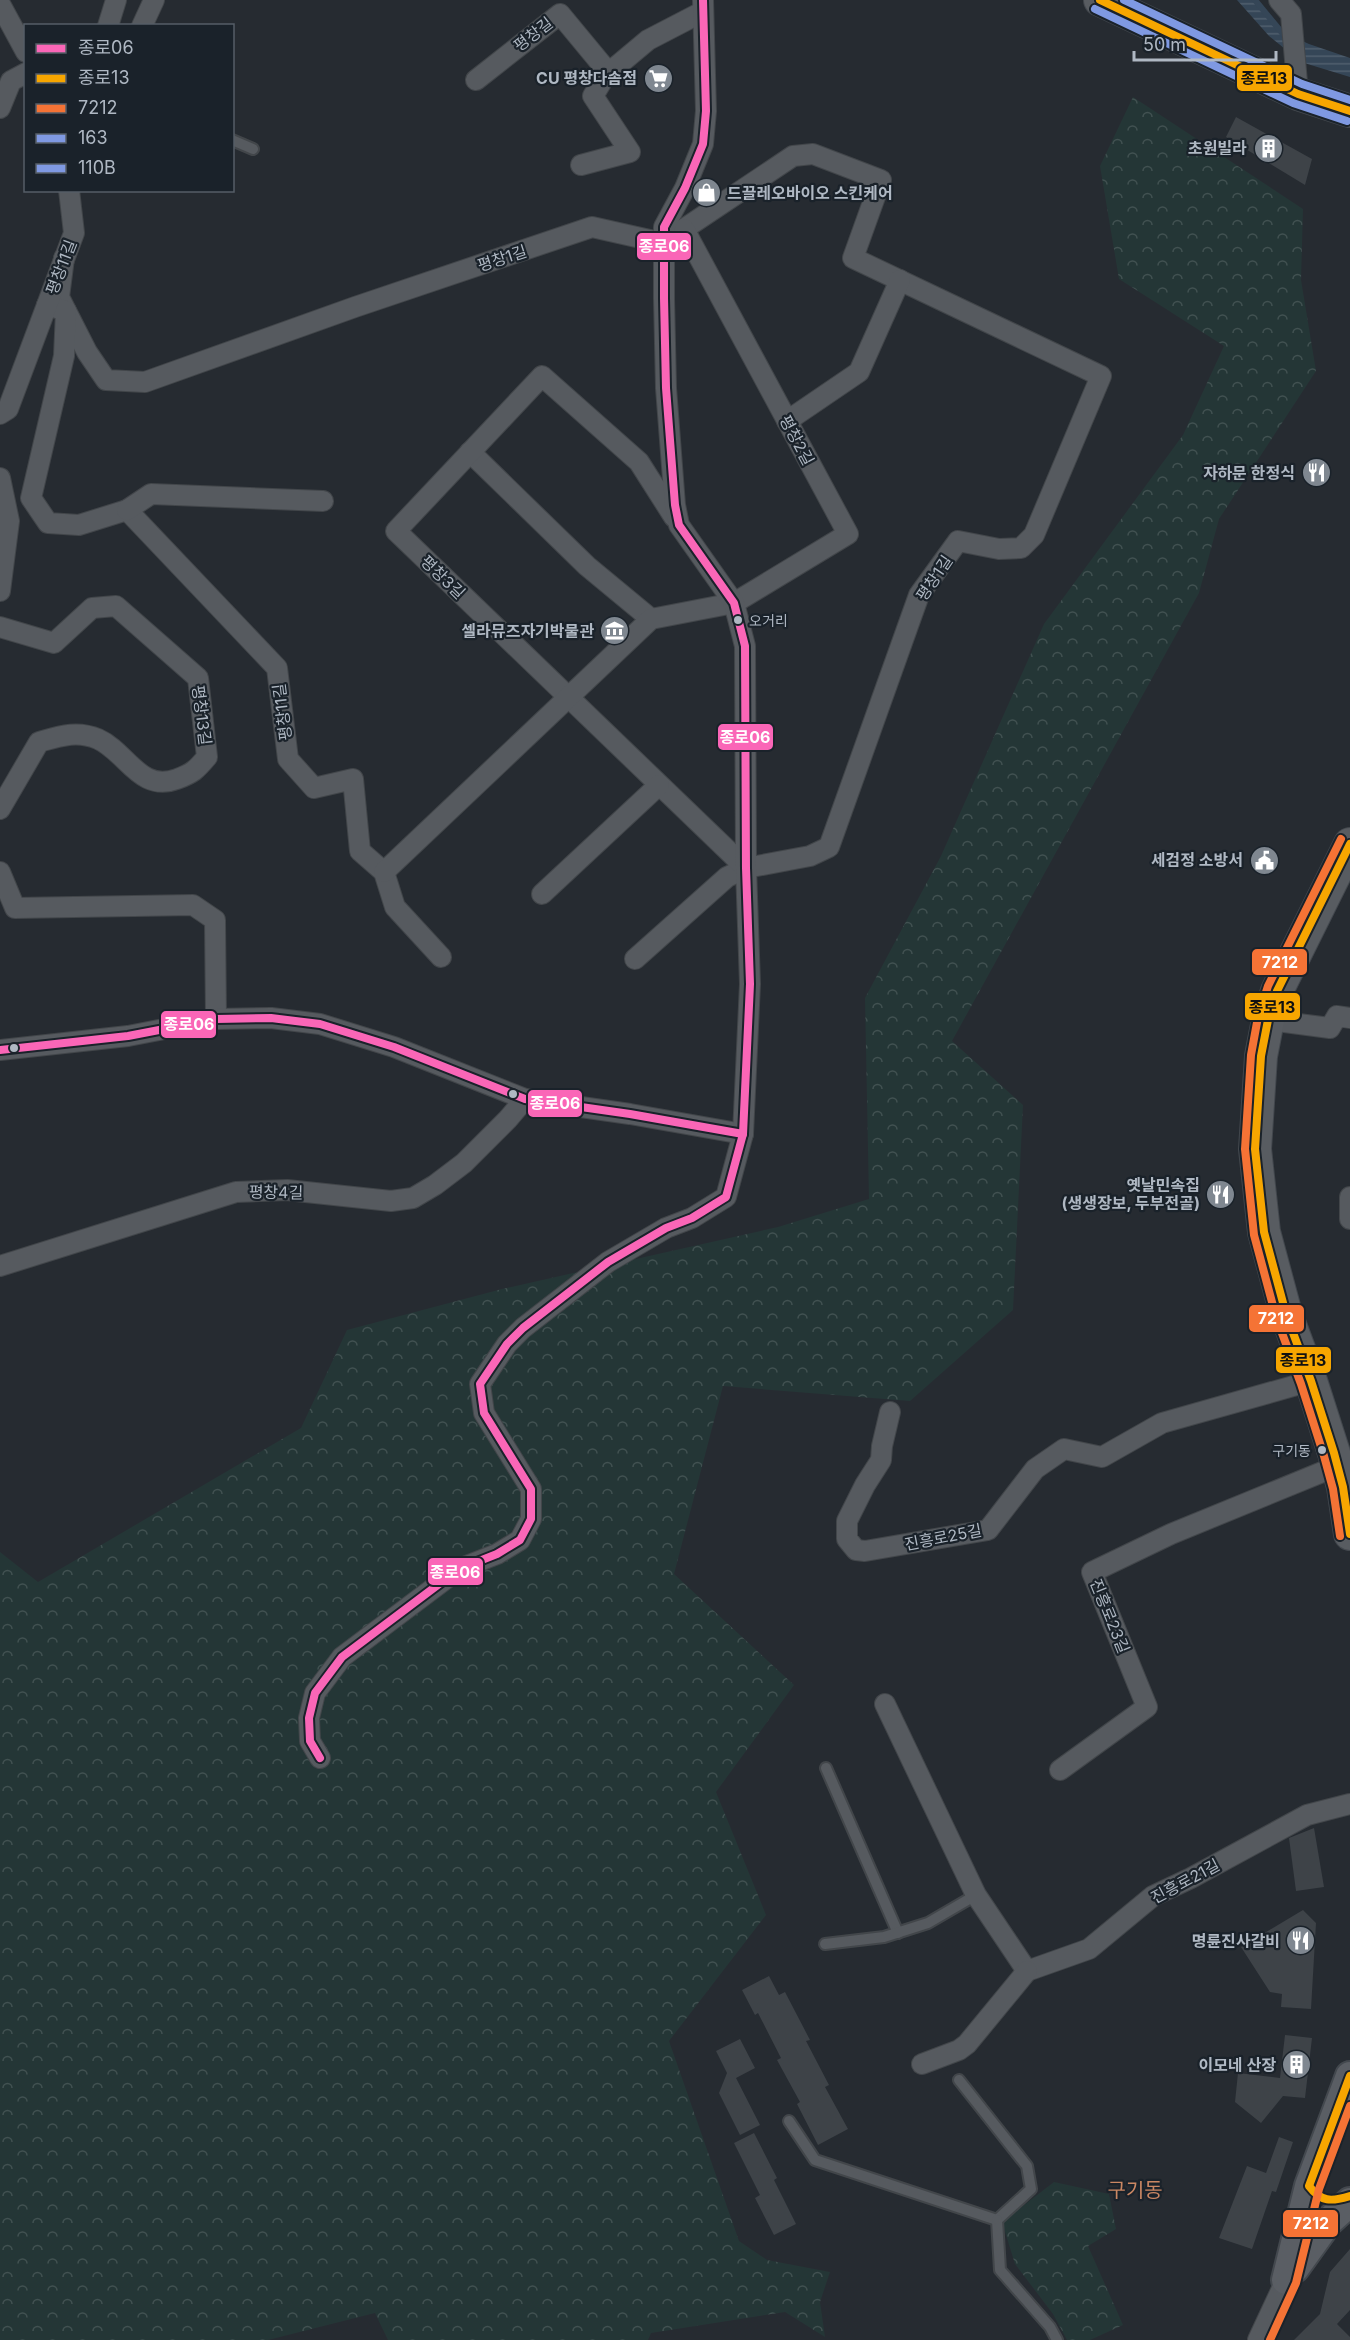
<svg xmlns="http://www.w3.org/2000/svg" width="1350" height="2340" font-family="Inter,'Noto Sans KR',sans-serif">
<defs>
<pattern id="forest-crowns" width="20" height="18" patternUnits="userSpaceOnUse" patternTransform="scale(1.5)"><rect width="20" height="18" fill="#243636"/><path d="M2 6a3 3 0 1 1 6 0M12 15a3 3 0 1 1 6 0" fill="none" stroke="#415151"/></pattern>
<pattern id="water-rules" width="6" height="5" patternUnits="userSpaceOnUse" patternTransform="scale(1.5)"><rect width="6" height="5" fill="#354657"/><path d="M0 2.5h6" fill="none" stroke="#505f6e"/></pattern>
</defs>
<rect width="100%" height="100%" fill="#262b31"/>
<g fill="url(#forest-crowns)">
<path d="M1133,97l170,112 -2,71 15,91 -97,148 -20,74 -247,448 71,64 -10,205 -103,91 -187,-15 -49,188 120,111 -78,107 50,123 -97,126 70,200 28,19 63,12 -10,30 5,35 -40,-25 -134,21 -3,7h-260l-13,-27 -107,27h-268v-788l38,30 263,-154 46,-98 155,-41 276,-62 91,-28 -4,-201 76,-142 103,-232 139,-189 41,-89 -105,-67 -19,-113z"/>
<path d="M1054,2182l55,12 7,35 -28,17 35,79 -33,15h-23l-14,-26 -38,-50 -13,-42z"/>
</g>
<path fill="url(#water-rules)" d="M1237,0h16l26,31 30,13 41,14v19l-49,-15 -32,-26z"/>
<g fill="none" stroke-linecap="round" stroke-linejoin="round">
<path stroke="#354657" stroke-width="6" d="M1255,0l28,34"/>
</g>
<g fill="#3e4348">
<path d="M1236,117l76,42 -7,26 -79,-48z"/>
<path d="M1314,1828l10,59 -28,4 -7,-53z"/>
<path d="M1303,1910l13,13 -5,86 -30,-2 1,-13 -12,-2 -29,-45z"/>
<path d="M769,1976l10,19 6,-3 25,48 -4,1 23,44 -4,2 23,42 -30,16 -21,-41 3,-2 -23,-42 4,-2 -23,-45 -3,2 -13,-25z"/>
<path d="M1285,2035l27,3 -7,60 -22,-2 -22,27 -26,-21 3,-29 42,5z"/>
<path d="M740,2039l15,29 -19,10 24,47 -20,10 -21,-42 8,-20 -11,-22z"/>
<path d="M754,2133l23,45 -3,2 22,44 -22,11 -19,-37 5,-3 -26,-52z"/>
<path d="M1279,2137l14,5 -17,50 -4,-1 -20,58 -33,-11 28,-72 19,7z"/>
<path d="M1350,2249v61l-13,14 13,13v3h-56l26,-26 10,-42z"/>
</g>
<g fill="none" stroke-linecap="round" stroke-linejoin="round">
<defs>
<g id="lane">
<path d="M232,140l21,9"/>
<path d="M826,1768l72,165"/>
<path d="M825,1944l59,-7 44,-14 48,-28"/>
<path d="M959,2080l68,86 4,23 -34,31"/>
<path d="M789,2121l26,39 182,60"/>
<path d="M997,2220l3,50 50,57 7,13"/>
</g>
<g id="street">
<path d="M1279,0l12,14 7,80"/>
<path d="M0,4l26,48"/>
<path d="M108,26l8,-26"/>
<path d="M142,26l12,-26"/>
<path d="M476,80l84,-66 48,58"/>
<path d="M0,108l11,-27 15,-8"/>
<path d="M581,165l49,-13 -37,-56 12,-20 43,-36 54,-28"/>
<path d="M64,258l-5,39 28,55 19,28 39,2 210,-75 237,-80 71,16 130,-87 20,-2 68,26 -28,78 248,118 -67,159 -13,13 -22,1 -41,-8 -39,54 -90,252 -19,9 -64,12 -19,9 -92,82"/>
<path d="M47,305l19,6 -2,45 -33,142 17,25 31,2 48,-15 150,158 11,91 26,29 39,-9 7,72 24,21 11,35 46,50"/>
<path d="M0,414l8,-5 66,-176 -5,-43"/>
<path d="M787,421l72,-49 41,-92"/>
<path d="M470,452l117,114 64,53"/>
<path d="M0,478l9,43 -9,70"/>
<path d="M127,510l24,-16 172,7"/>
<path d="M674,517l-35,-55 -97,-86 -146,155 350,337"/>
<path d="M0,627l54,16 38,-35 24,-2 82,72 9,79c-11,13 -14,16 -30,22 -37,14 -50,-27 -79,-40 -21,-9 -38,-3 -59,3l-39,67"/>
<path d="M0,872l15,36 178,-3 22,15 1,99"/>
<path d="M384,872l267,-253 83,-16 114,-69 -164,-305"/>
<path d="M542,894l117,-109"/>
<path d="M1268,1020l62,8 7,-12 13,2"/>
<path d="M0,1050l128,-14 88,-17 55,-1 49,6 74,23 131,52 105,15 113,20"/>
<path d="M1350,1197v22"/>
<path d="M0,1266l236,-74 51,-2 104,11 22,-3 22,-13 29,-22 44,-44 17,-20"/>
<path d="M890,1412l-8,34 -1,14 -16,25 -18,36v18l9,11 9,1 123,-21 47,-61 29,-20 38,8 60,-34 149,-42"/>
<path d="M885,1704l91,191 51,76 62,-22 64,-53 38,-18 116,-63 43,-11"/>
<path d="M320,1758l-10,-17 -1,-23 6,-25 27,-36 117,-88 38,-15 23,-14 11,-21v-30l-47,-76 -4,-29 27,-40 16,-16 85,-66 58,-34 26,-10 34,-21 17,-63 7,-150 -4,-116 -1,-222 -11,-43 -55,-78 -4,-20 -9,-117 -2,-90v-71l21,-39 18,-44 3,-33 -3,-111"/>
<path d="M1060,1770l87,-63 -55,-135 79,-38 166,-68 10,-1"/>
<path d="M922,2064l37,-14 8,-6 60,-73"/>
<path d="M1258,2340l28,-60"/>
</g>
<g id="secondary">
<path d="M1295,2268l33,-46 22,-20"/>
<path d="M1286,2280l23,-94 41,-110"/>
</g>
<g id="primary">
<path d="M1100,0l198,94 52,17"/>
<path d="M1350,844l-73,147 -9,29 -7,36 -6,93 9,83 22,82 25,67 23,72 9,34 7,47"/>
</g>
</defs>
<use href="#lane" stroke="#42464a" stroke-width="14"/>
<use href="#street" stroke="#42464a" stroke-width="22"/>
<use href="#secondary" stroke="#43484e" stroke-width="32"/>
<use href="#primary" stroke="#43484e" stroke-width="34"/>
<use href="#lane" stroke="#565a5f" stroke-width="10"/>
<use href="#street" stroke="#565a5f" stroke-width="20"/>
<use href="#secondary" stroke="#5a5e64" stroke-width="28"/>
<use href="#primary" stroke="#585c61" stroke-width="32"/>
<defs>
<g id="bus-1">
<path d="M0,1050l128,-14 88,-17 55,-1 49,6 74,23 131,52 105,15 113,20"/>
<path d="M320,1758l-10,-17 -1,-23 6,-25 27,-36 117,-88 38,-15 23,-14 11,-21v-30l-47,-76 -4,-29 27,-40 16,-16 85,-66 58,-34 26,-10 34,-21 17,-63 7,-150 -4,-116 -1,-222 -11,-43 -55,-78 -4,-20 -9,-117 -2,-90v-71l21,-39 18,-44 3,-33 -3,-111"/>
</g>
<g id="bus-2">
<path d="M1100,0l198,94 52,17"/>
<path d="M1350,844l-73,147 -9,29 -7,36 -6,93 9,83 22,82 25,67 23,72 9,34 7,47"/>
<path d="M1350,2076l-41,110c12,16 22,16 41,10"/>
</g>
<g id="bus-3">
<path d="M1340,1536l-7,-47 -9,-33 -23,-72 -25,-67 -22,-82 -9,-86 6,-94 7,-38 10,-31 73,-147"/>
<path d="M1270,2340l26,-57 23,-94 31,-83"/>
</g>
<path id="bus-4" d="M1095,9l198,94 54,18"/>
<path id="bus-5" d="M1124,0l178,84 48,16"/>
</defs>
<use href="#bus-1" stroke="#1a222a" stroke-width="12"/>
<use href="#bus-2" stroke="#1a222a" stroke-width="12"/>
<use href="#bus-3" stroke="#1a222a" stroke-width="12"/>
<use href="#bus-4" stroke="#1a222a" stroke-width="12"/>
<use href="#bus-5" stroke="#1a222a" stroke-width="12"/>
<use href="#bus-1" stroke="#fa66b7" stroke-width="8"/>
<use href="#bus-2" stroke="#f7a600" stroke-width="8"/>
<use href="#bus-3" stroke="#f57335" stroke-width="8"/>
<use href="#bus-4" stroke="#7f99e2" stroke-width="8"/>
<use href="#bus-5" stroke="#7f99e2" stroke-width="8"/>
</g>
<defs>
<symbol id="supermarket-disc" viewBox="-11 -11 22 22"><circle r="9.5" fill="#7f8790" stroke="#1a222a"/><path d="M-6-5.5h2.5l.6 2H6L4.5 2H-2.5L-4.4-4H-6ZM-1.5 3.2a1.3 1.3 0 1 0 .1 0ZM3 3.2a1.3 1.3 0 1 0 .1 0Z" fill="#fff"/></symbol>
<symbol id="building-disc" viewBox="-11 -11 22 22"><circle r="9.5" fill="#7f8790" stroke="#1a222a"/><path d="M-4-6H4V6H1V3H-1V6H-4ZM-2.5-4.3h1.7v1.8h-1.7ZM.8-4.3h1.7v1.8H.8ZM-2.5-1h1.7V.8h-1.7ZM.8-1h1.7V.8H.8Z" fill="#fff"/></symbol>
<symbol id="shop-disc" viewBox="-11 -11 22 22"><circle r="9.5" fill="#7f8790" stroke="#1a222a"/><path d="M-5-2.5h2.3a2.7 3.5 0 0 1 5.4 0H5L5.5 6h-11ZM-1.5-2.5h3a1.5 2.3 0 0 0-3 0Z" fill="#fff"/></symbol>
<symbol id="restaurant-disc" viewBox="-11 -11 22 22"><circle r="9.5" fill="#7f8790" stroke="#1a222a"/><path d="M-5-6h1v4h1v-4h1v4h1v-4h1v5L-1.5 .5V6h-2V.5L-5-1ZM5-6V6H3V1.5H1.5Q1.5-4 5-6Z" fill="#fff"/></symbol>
<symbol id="museum-disc" viewBox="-11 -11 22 22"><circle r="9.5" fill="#7f8790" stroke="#1a222a"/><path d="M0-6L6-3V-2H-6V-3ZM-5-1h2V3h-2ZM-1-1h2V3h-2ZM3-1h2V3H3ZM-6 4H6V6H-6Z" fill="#fff"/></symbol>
<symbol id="civic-disc" viewBox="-11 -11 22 22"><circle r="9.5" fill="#7f8790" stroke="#1a222a"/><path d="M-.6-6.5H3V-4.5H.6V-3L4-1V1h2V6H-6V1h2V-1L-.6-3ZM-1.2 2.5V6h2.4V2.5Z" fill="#fff"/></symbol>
</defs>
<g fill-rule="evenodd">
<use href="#supermarket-disc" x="642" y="62" width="33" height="33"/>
<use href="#building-disc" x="1252" y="132" width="33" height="33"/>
<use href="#shop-disc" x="690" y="176" width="33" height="33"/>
<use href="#restaurant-disc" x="1300" y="456" width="33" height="33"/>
<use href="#museum-disc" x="598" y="614" width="33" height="33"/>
<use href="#civic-disc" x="1248" y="844" width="33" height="33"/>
<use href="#restaurant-disc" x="1204" y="1178" width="33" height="33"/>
<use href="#restaurant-disc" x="1284" y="1924" width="33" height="33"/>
<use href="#building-disc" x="1280" y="2048" width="33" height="33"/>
</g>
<g fill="#afb8c3" stroke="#1a222a" stroke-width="2">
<circle cx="738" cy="620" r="5"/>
<circle cx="14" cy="1048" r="5"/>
<circle cx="513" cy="1094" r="5"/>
<circle cx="1322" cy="1450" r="5"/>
</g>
<g text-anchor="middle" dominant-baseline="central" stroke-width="4.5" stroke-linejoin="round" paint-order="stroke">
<g font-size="14" fill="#afb8c3" stroke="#1a222a" text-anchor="start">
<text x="749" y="620">오거리</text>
<text x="1311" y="1450" text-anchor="end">구기동</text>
</g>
<g font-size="16" fill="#afb8c3" stroke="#1a222a">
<text transform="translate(533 34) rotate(-38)">평창길</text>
<text transform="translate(502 258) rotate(-18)">평창1길</text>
<text transform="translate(61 267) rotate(-69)">평창11길</text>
<text transform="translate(797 440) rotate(62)">평창2길</text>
<text transform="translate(443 577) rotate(44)">평창3길</text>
<text transform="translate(934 578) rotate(-56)">평창1길</text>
<text transform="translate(282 712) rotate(-97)">평창11길</text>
<text transform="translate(202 715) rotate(83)">평창13길</text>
<text transform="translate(276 1192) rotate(1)">평창4길</text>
<text transform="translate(943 1537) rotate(-11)">진흥로25길</text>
<text transform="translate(1110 1616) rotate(68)">진흥로23길</text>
<text transform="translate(1185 1881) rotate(-28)">진흥로21길</text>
</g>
<g font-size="16" font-weight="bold" fill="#afb8c3" stroke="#1a222a" text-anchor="end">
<text x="637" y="78">CU 평창다솜점</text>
<text x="1247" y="148">초원빌라</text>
<text x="727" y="193" text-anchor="start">드끌레오바이오 스킨케어</text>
<text x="1295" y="473">자하문 한정식</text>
<text x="594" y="631">셀라뮤즈자기박물관</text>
<text x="1243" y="860">세검정 소방서</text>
<text x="1200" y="1185">옛날민속집<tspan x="1200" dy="18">(생생장보, 두부전골)</tspan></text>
<text x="1280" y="1941">명륜진사갈비</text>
<text x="1276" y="2065">이모네 산장</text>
</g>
<g font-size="20" fill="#ca8763" stroke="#1a222a">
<text x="1135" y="2190">구기동</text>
</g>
</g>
<g stroke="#1a222a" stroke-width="2">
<rect x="1236" y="64" width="57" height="28" rx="6" fill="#f7a600"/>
<rect x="636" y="232" width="56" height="29" rx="6" fill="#fa66b7"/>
<rect x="717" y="723" width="57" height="28" rx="6" fill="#fa66b7"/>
<rect x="1251" y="948" width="57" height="28" rx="6" fill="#f57335"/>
<rect x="1244" y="992" width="57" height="29" rx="6" fill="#f7a600"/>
<rect x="160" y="1010" width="57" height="29" rx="6" fill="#fa66b7"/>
<rect x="527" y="1089" width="56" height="29" rx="6" fill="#fa66b7"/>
<rect x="1248" y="1304" width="57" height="29" rx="6" fill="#f57335"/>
<rect x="1275" y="1346" width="57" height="28" rx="6" fill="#f7a600"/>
<rect x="427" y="1557" width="57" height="29" rx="6" fill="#fa66b7"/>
<rect x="1282" y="2209" width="57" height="29" rx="6" fill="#f57335"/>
</g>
<g font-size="16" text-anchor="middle" font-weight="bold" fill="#fff">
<text x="664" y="252">종로06</text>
<text x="745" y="743">종로06</text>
<text x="1280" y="968">7212</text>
<text x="189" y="1030">종로06</text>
<text x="555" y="1109">종로06</text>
<text x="1276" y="1324">7212</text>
<text x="455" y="1578">종로06</text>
<text x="1311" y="2229">7212</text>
</g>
<g font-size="16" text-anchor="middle" font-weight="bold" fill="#111">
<text x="1264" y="84">종로13</text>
<text x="1272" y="1013">종로13</text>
<text x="1303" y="1366">종로13</text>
</g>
<rect x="24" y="24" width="210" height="168" fill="#1a222a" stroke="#565e67" stroke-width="1.5"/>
<rect x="36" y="44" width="30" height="9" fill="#fa66b7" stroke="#565e67" stroke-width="1.5"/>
<text x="78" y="54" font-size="18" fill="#afb8c3">종로06</text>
<rect x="36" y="74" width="30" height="9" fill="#f7a600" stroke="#565e67" stroke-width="1.5"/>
<text x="78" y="84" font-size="18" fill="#afb8c3">종로13</text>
<rect x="36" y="104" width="30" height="9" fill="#f57335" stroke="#565e67" stroke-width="1.5"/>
<text x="78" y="114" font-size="18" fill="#afb8c3">7212</text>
<rect x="36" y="134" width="30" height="9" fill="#7f99e2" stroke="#565e67" stroke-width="1.5"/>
<text x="78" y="144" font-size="18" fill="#afb8c3">163</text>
<rect x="36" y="164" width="30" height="9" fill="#7f99e2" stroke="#565e67" stroke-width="1.5"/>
<text x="78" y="174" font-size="18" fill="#afb8c3">110B</text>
<path d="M1134 51v9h142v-9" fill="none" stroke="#afb8c3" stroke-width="3"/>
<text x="1143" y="51" font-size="18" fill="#afb8c3" stroke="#1a222a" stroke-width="4.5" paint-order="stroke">50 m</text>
</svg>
